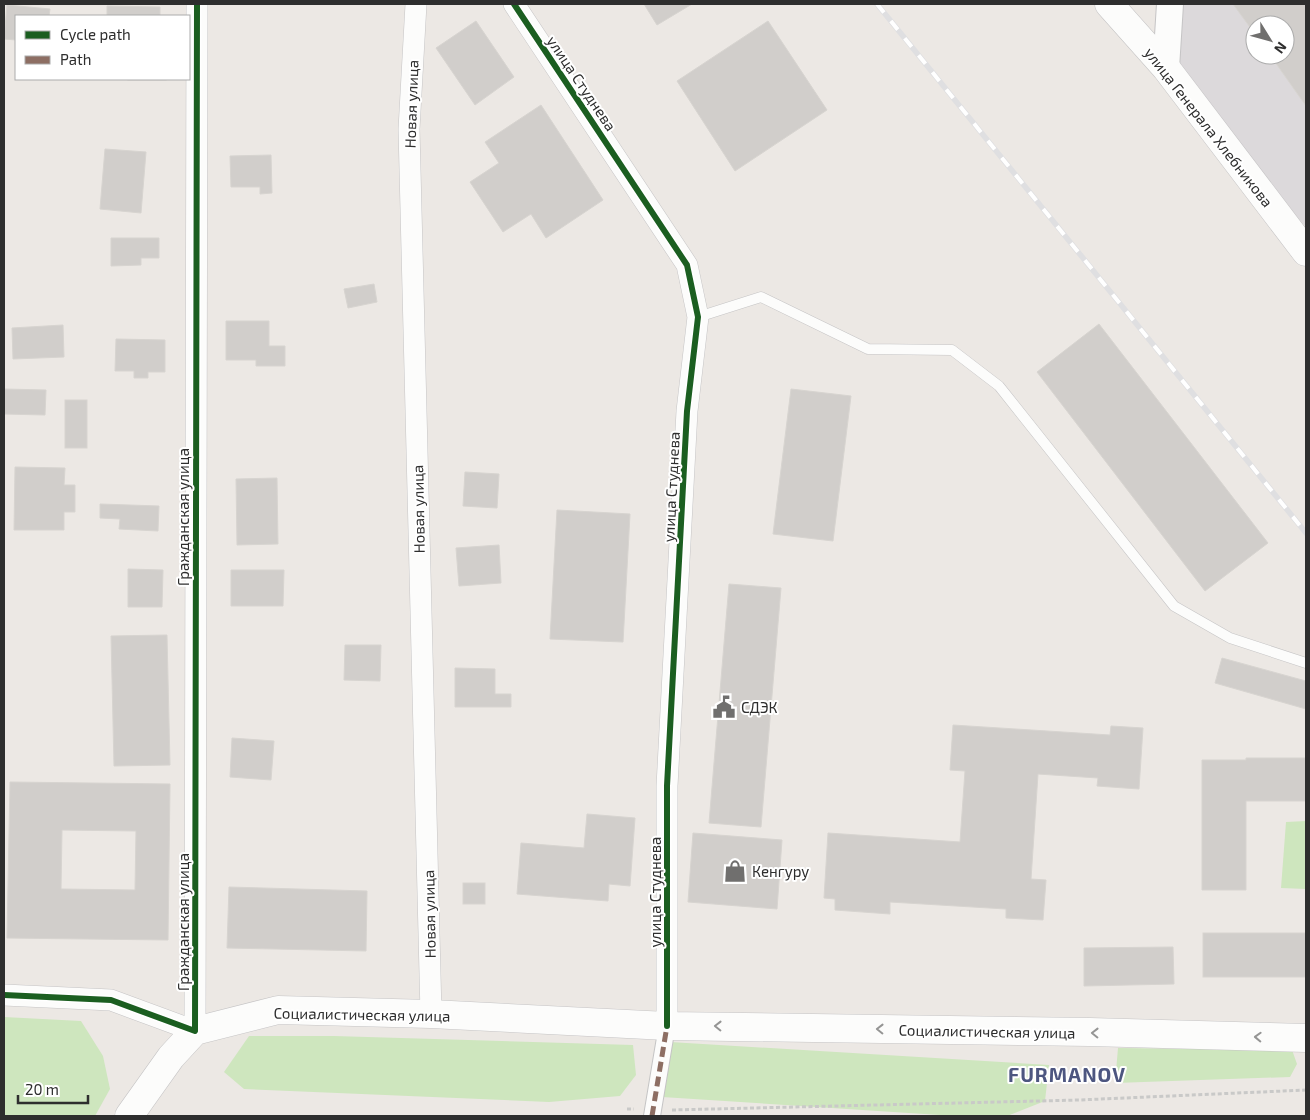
<svg xmlns="http://www.w3.org/2000/svg" width="1310" height="1120" font-family="'Exo 2',sans-serif">
<rect width="100%" height="100%" fill="#ece8e4"/>
<path fill="#dcd9db" fill-rule="evenodd" d="M1177,4h129v223l-133,-156zM1255,25h30v30h-30z"/>
<g fill="#cee6be">
<path d="M1306,821v68l-25,-1 5,-66z"/>
<path d="M4,1017l77,4 22,35 7,33 -15,27h-91z"/>
<path d="M249,1036h85l299,9 3,30 -16,21 -71,6 -305,-13 -20,-17z"/>
<path d="M670,1042l379,23 -4,36 -38,15h-52l-293,-19z"/>
<path d="M1291,1047l6,17 -7,13 -175,6 3,-35 75,1z"/>
</g>
<g fill="#d1cecb" stroke="#d7d4d0" fill-rule="evenodd">
<path d="M644,4h48l-35,21z"/>
<path d="M1233,4h73v102l-36,-51h15v-30h-30v9z"/>
<path d="M7,5l43,4 -1,7h-33v24l-12,-1z"/>
<path d="M107,6l53,1v9h-53z"/>
<path d="M476,21l38,56 -39,28 -39,-57z"/>
<path d="M768,21l59,89 -92,61 -58,-90z"/>
<rect x="128" y="79" width="38" height="1"/>
<path d="M541,105l62,95 -57,38 -15,-24 -28,18 -33,-50 29,-19 -14,-21z"/>
<path d="M105,149l41,3 -5,61 -41,-4z"/>
<path d="M271,155l1,38 -12,1v-7h-29l-1,-31z"/>
<path d="M111,238h48v20h-18v7l-30,1z"/>
<path d="M374,284l3,18 -29,6 -4,-19z"/>
<path d="M226,321h43v25h16v20h-29v-6h-30z"/>
<path d="M1099,324l169,219 -63,48 -168,-219z"/>
<path d="M63,325l1,32 -51,2 -1,-31z"/>
<path d="M116,339l49,1v32h-17v6h-14v-7h-19z"/>
<path d="M4,389l42,1 -1,25 -41,-1z"/>
<path d="M791,389l60,7 -18,145 -60,-7z"/>
<rect x="65" y="400" width="22" height="48"/>
<path d="M15,467l50,1 -1,17h11v27h-11v18h-50z"/>
<path d="M465,472l34,2 -2,34 -34,-2z"/>
<path d="M277,478l1,66 -41,1 -1,-66z"/>
<path d="M100,504l59,2 -1,25 -39,-2 1,-10 -20,-1z"/>
<path d="M557,510l73,4 -7,128 -73,-3z"/>
<path d="M499,545l2,38 -42,3 -3,-38z"/>
<path d="M128,569l35,1 -1,37h-34z"/>
<path d="M231,570h53l-1,36h-52z"/>
<path d="M729,584l52,4 -20,239 -52,-4z"/>
<path d="M167,635l3,130 -56,1 -3,-130z"/>
<path d="M345,645h36l-1,36 -36,-1z"/>
<path d="M1222,658l84,23v28l-91,-26z"/>
<path d="M455,668l40,1v25h16v13h-56z"/>
<path d="M953,725l157,10 1,-9 32,2 -4,61 -42,-3 1,-8 -60,-4 -7,105 15,1 -3,40 -37,-2v-9l-116,-7v12l-55,-4v-11l-11,-1 4,-65 132,9 5,-71 -15,-1z"/>
<path d="M232,738l42,3 -3,39 -41,-3z"/>
<path d="M1246,758h60v43h-60v89h-44v-130h44z"/>
<path d="M10,782l160,2 -2,156 -161,-2zM62,830l74,1 -1,59 -74,-1z"/>
<path d="M587,814l48,4 -5,68 -21,-2 -1,17 -91,-7 4,-51 63,5z"/>
<path d="M693,833l89,7 -5,69 -89,-7z"/>
<rect x="463" y="883" width="22" height="21"/>
<path d="M229,887l138,4 -1,60 -139,-3z"/>
<rect x="1203" y="933" width="103" height="44"/>
<path d="M1173,947l1,37 -90,2v-38z"/>
</g>
<g fill="none" stroke-linecap="round" stroke-linejoin="round">
<defs>
<path id="service" d="M698,317l63,-20 107,52 84,1 47,36 175,220 56,32 76,25"/>
<path id="pedestrian" d="M652,1116l15,-90"/>
<g id="minor">
<path d="M416,4l-7,125 22,885"/>
<path d="M514,4l173,261 11,52 -11,94 -20,375v240"/>
<path d="M4,995l107,5 84,31 2,-1027"/>
</g>
<path id="tertiary" d="M1166,68l4,-64"/>
<g id="secondary">
<path d="M1109,4l57,64 140,184"/>
<path d="M129,1116l42,-59 24,-26 83,-21 153,4 236,12 423,6 216,6"/>
</g>
</defs>
<use href="#service" stroke="#c5c4c5" stroke-width="11"/>
<use href="#pedestrian" stroke="#c5c4c5" stroke-width="18"/>
<use href="#minor" stroke="#c5c4c5" stroke-width="22"/>
<use href="#tertiary" stroke="#c5c4c5" stroke-width="28"/>
<use href="#secondary" stroke="#c5c4c5" stroke-width="29"/>
<g stroke="#c9c9c8" stroke-width="3" stroke-dasharray="4 2.5" stroke-linecap="butt">
<path d="M627,1109h7"/>
<path d="M672,1110l407,-10 227,-10"/>
</g>
<use href="#service" stroke="#fcfcfb" stroke-width="10"/>
<use href="#pedestrian" stroke="#fcfcfb" stroke-width="16"/>
<use href="#minor" stroke="#fcfcfb" stroke-width="21"/>
<use href="#tertiary" stroke="#fcfcfb" stroke-width="26"/>
<use href="#secondary" stroke="#fcfcfb" stroke-width="28"/>
<defs>
<path id="rail" d="M877,4l429,529"/>
</defs>
<use href="#rail" stroke="#dfdfe1" stroke-width="5.5"/>
<use href="#rail" stroke="#fff" stroke-width="4" stroke-dasharray="11" stroke-linecap="butt"/>
<path stroke="#8d6e63" stroke-width="5" stroke-dasharray="10 5" stroke-linecap="butt" d="M652,1116l15,-90"/>
<defs>
<g id="cycleway">
<path d="M514,4l173,261 11,52 -11,94 -20,375v240"/>
<path d="M4,995l107,5 84,31 2,-1027"/>
</g>
</defs>
<use href="#cycleway" stroke="#fff" stroke-width="9"/>
<use href="#cycleway" stroke="#1b5e20" stroke-width="6"/>
</g>
<defs><path id="oneway-chevron" d="M-2-3.5L2.5 0L-2 3.5" fill="none" stroke-width="1.6" stroke-linecap="round" stroke-linejoin="round" transform="scale(1.25)"/></defs>
<g stroke="#959594">
<use href="#oneway-chevron" transform="translate(718 1026) rotate(-179)"/>
<use href="#oneway-chevron" transform="translate(880 1029) rotate(-179)"/>
<use href="#oneway-chevron" transform="translate(1095 1033) rotate(-179)"/>
<use href="#oneway-chevron" transform="translate(1258 1037) rotate(-178)"/>
</g>
<defs>
<symbol id="civic-bare" viewBox="-9 -9 18 18"><path d="M-.6-6.5H3V-4.5H.6V-3L4-1V1h2V6H-6V1h2V-1L-.6-3ZM-1.2 2.5V6h2.4V2.5Z" fill="#706f6e" stroke="#fff" stroke-width="2.5" paint-order="stroke"/></symbol>
<symbol id="shop-bare" viewBox="-9 -9 18 18"><path d="M-5-2.5h2.3a2.7 3.5 0 0 1 5.4 0H5L5.5 6h-11ZM-1.5-2.5h3a1.5 2.3 0 0 0-3 0Z" fill="#706f6e" stroke="#fff" stroke-width="2.5" paint-order="stroke"/></symbol>
</defs>
<g fill-rule="evenodd">
<use href="#civic-bare" x="708" y="691" width="32" height="32"/>
<use href="#shop-bare" x="719" y="855" width="32" height="32"/>
</g>
<g text-anchor="middle" dominant-baseline="central" stroke-width="4" stroke-linejoin="round" paint-order="stroke">
<g font-size="15" fill="#2e2e2e" stroke="#fff">
<text transform="translate(582 83) rotate(56)">улица Студнева</text>
<text transform="translate(411 104) rotate(-88)">Новая улица</text>
<text transform="translate(1209 127) rotate(52)">улица Генерала Хлебникова</text>
<text transform="translate(671 487) rotate(-87)">улица Студнева</text>
<text transform="translate(418 509) rotate(-91)">Новая улица</text>
<text transform="translate(183 517) rotate(-90)">Гражданская улица</text>
<text transform="translate(655 892) rotate(-90)">улица Студнева</text>
<text transform="translate(429 914) rotate(-91)">Новая улица</text>
<text transform="translate(183 922) rotate(-90)">Гражданская улица</text>
<text transform="translate(362 1014) rotate(1)">Социалистическая улица</text>
<text transform="translate(987 1031) rotate(1)">Социалистическая улица</text>
</g>
<g font-size="15" fill="#2e2e2e" stroke="#fff" text-anchor="start">
<text x="741" y="707">СДЭК</text>
<text x="752" y="871">Кенгуру</text>
</g>
<g font-size="20" font-weight="bold" letter-spacing="1" fill="#4d5680" stroke="#fff">
<text x="1067" y="1074">FURMANOV</text>
</g>
</g>
<rect width="1310" height="1120" fill="none" stroke="#2e2e2e" stroke-width="10"/>
<rect x="15" y="15" width="175" height="65" fill="#ffffff" stroke="#ababab"/>
<rect x="25" y="31" width="25" height="8" fill="#1b5e20" stroke="#ababab"/>
<text x="60" y="40" font-size="15" fill="#2e2e2e">Cycle path</text>
<rect x="25" y="56" width="25" height="8" fill="#8d6e63" stroke="#ababab"/>
<text x="60" y="65" font-size="15" fill="#2e2e2e">Path</text>
<g transform="translate(1270 40) rotate(127)"><circle r="24" fill="#ffffff" stroke="#ababab"/>
<path d="M0-4L9 19L0 12L-9 19Z" fill="#706f6e"/>
<text y="-8" font-size="14" font-weight="bold" text-anchor="middle" fill="#2e2e2e">N</text>
</g>
<path d="M18 1095v8h70v-8" fill="none" stroke="#2e2e2e" stroke-width="2.5"/>
<text x="25" y="1095" font-size="15" fill="#2e2e2e" stroke="#ffffff" stroke-width="4" paint-order="stroke">20 m</text>
</svg>
